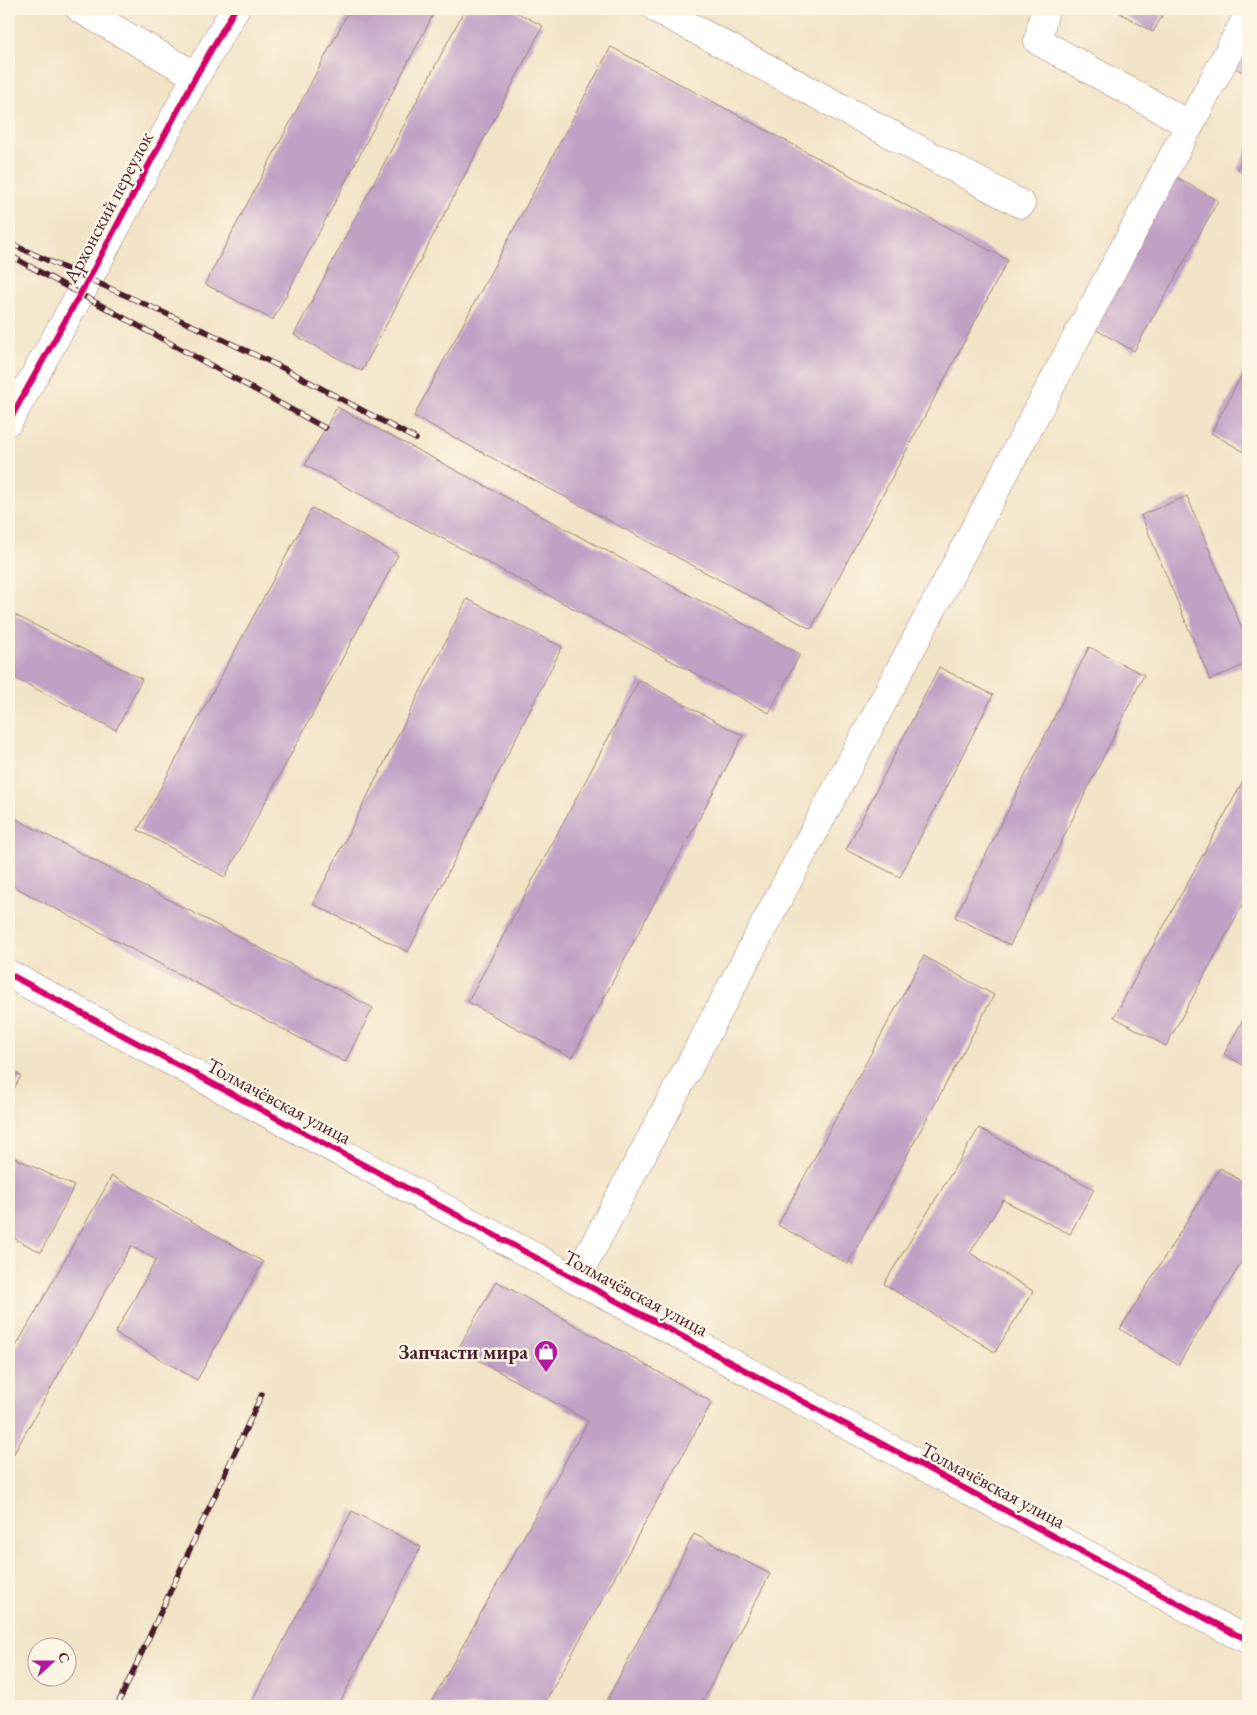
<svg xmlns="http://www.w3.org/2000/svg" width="1257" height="1715" font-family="'EB Garamond',serif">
<rect width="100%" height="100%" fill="#fcf5e5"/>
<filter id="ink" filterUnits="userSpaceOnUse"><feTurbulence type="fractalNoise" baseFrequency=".02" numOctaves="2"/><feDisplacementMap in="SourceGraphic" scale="10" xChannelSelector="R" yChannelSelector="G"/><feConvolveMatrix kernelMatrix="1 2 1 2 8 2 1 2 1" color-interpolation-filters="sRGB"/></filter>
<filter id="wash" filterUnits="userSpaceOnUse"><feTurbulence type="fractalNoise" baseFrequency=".0096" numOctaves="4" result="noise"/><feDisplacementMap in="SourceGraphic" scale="20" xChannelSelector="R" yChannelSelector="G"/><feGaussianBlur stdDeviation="1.12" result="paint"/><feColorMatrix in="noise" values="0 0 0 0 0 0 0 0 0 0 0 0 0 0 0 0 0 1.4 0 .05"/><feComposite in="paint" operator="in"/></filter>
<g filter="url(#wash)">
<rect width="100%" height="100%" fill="#f1e3c6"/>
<g id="blocks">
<g fill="#c0a0c5">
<path d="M350,9h86l-163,311 -68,-36z"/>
<path d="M465,9h45l33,17 -181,345 -68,-36z"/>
<path d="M1113,9h53l-13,23z"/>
<path d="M1248,37v38l-16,-9z"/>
<path d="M611,47l397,213 -197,369 -397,-213z"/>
<path d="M1248,148v27l-11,-6z"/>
<path d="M1176,177l42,24 -84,150 -43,-24z"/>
<path d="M1248,363v91l-37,-21z"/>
<path d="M337,407l463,247 -31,59 -464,-248z"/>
<path d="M1187,496l61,147v20l-38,17 -69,-165z"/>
<path d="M312,508l86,47 -173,322 -87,-47z"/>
<path d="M467,599l95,48 -154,305 -95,-48z"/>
<path d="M9,612l133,67 -26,51 -107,-55z"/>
<path d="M1089,647l55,28 -134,270 -55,-28z"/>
<path d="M939,667l54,28 -93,182 -54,-27z"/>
<path d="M639,680l104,56 -171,322 -104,-56z"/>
<path d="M1248,772v123l-82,151 -52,-29z"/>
<path d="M9,815l364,193 -28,54 -336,-178z"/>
<path d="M924,956l70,39 -146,269 -70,-39z"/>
<path d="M1248,1011v57l-24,-14z"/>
<path d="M9,1069l12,7 -12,22z"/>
<path d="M979,1128l115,61 -24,45 -67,-34 -33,53 63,38 -38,61 -111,-68z"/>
<path d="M9,1155l65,31 -33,66 -32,-16z"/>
<path d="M1220,1168l28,17v67l-70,113 -58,-36z"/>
<path d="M112,1176l151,86 -66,118 -82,-47 41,-73 -25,-14 -122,216v-103z"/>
<path d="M496,1281l216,121 -169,304h-114l159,-285 -130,-72z"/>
<path d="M352,1511l69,36 -83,159h-89z"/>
<path d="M694,1534l76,40 -70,132h-96z"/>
</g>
</g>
</g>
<g filter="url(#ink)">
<use href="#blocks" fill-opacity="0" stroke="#9e8178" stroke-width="1"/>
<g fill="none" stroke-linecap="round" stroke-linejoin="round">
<defs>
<g id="minor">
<path d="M80,9l116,67"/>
<path d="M657,9l364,195"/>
<path d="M1045,9l-7,32 152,84"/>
<path d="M9,421l79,-141 108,-204 39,-67"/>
<path d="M9,974l1226,660 13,5"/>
<path d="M576,1279l672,-1264"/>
</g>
</defs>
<use href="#minor" stroke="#9e8178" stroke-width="29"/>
<use href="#minor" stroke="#fff" stroke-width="28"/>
<defs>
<g id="rail">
<path d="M9,243l200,90 76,36 131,70"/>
<path d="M9,255l316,173"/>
<path d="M117,1706l145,-312"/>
</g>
</defs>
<use href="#rail" stroke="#4a1f2b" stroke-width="5.5"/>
<use href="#rail" stroke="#fcf5e5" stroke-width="4" stroke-dasharray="11" stroke-linecap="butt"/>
<defs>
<g id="cycleway">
<path d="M9,421l79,-141 108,-204 39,-67"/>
<path d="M9,974l1226,660 13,5"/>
</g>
</defs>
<use href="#cycleway" stroke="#fcf5e5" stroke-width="9"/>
<use href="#cycleway" stroke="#d6006c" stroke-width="6"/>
</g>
</g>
<defs>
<symbol id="shop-pin" viewBox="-11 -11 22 30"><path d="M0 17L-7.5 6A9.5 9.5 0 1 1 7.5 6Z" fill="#b5179e" stroke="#fcf5e5"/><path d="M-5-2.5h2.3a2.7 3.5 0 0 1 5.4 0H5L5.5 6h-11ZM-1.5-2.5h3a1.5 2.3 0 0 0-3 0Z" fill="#fff"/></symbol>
</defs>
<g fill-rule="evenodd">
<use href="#shop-pin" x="532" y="1338" width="28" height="38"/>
</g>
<g text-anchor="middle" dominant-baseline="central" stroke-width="5" stroke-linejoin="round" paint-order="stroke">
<g font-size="20" fill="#4a1f2b" stroke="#fcf5e5">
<text transform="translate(108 207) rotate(-62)">Архонский переулок</text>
<text transform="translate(279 1101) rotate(28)">Толмачёвская улица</text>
<text transform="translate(636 1293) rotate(28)">Толмачёвская улица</text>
<text transform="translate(993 1485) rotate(28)">Толмачёвская улица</text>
</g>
<g font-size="20" font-weight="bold" fill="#4a1f2b" stroke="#fcf5e5" text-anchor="end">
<text x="528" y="1352">Запчасти мира</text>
</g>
</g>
<rect width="1257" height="1715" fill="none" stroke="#fcf5e5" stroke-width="30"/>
<g transform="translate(52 1662) rotate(69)"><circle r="24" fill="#fcf5e5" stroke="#b59f9b"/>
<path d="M0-4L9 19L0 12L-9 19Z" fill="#b5179e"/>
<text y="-8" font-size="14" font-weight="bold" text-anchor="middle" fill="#4a1f2b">С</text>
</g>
</svg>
